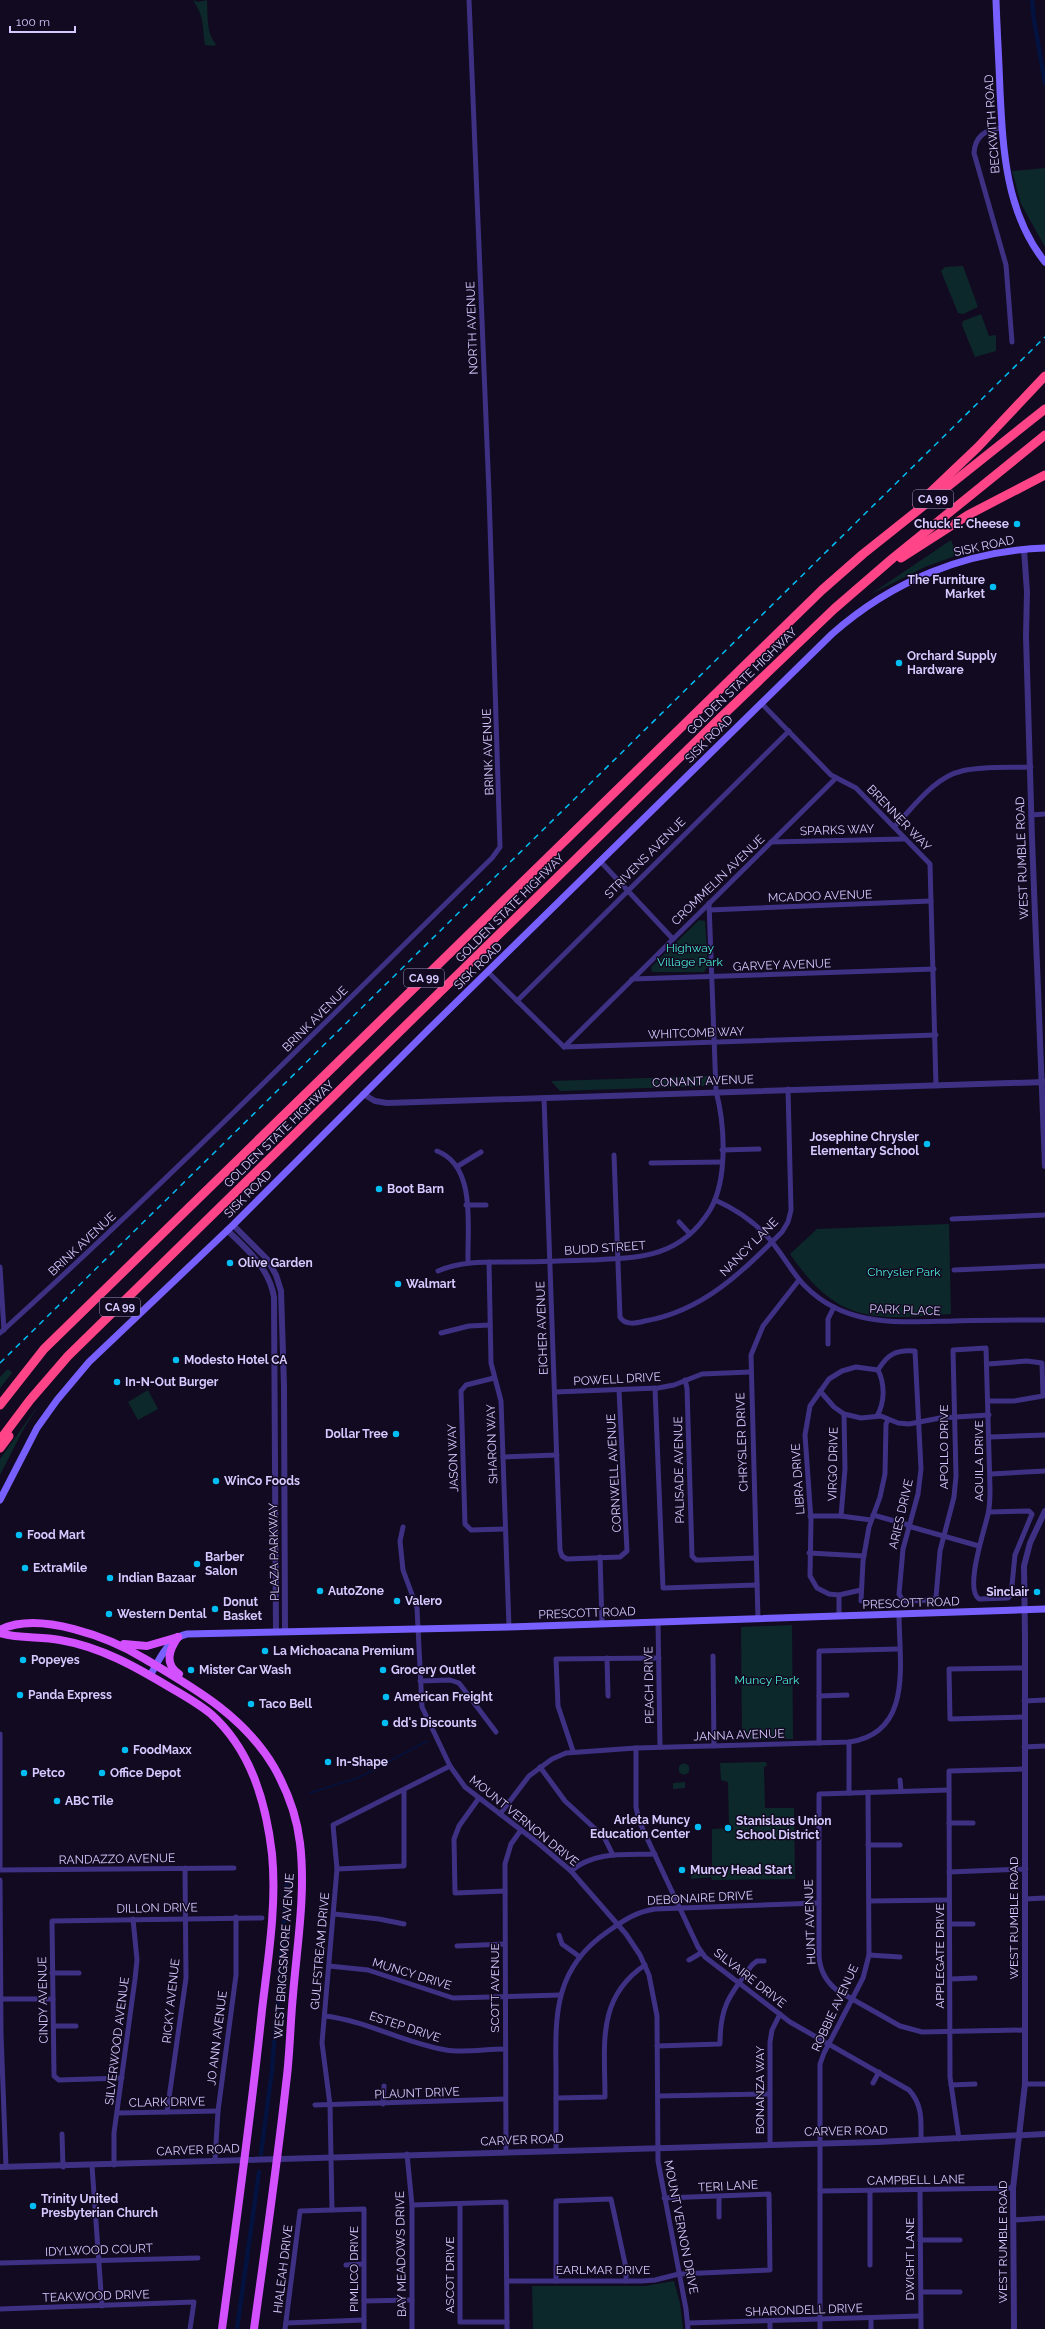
<svg xmlns="http://www.w3.org/2000/svg" width="1045" height="2329" font-family="Raleway,sans-serif">
<rect width="100%" height="100%" fill="#110a20"/>
<g fill="#0d282a">
<path d="M193,0l5,2 9,-2c1,15 -1,33 9,44l-2,2 -9,-1c-3,-20 0,-26 -12,-45z"/>
<path d="M1045,168v79l-24,-43 -9,-33z"/>
<path d="M963,266l15,41 -15,7 -5,-1 -17,-42 4,-4z"/>
<path d="M981,314l8,22 7,-1v16l-21,6 -13,-32 1,-4z"/>
<path d="M951,540l5,13 -1,3 -30,11 -54,27z"/>
<path d="M699,920l6,1 3,45 -4,6h-52l-1,-5z"/>
<path d="M711,1076v7l-3,3 -148,5 -9,-10z"/>
<path d="M949,1224l2,90c-79,6 -113,10 -161,-60l27,-25z"/>
<path d="M8,1369l4,4 -12,15v-11z"/>
<path d="M148,1390l10,19 -20,11 -10,-18z"/>
<path d="M40,1403l-17,27 -23,45v-16z"/>
<path d="M792,1625l1,114 -51,1 -1,-113z"/>
<path d="M766,1762l1,4 -3,1 1,41h29l1,71 -83,1 -1,-3 -20,2v-8l21,-1v-41l17,-1 -1,-46 -7,-2 -1,-17z"/>
<circle cx="684" cy="1769" r="5.5"/>
<path d="M685,1782v6l-12,1v-6z"/>
<path d="M674,2281l6,22 3,26h-150l-1,-43h113z"/>
</g>
<g fill="none" stroke-linecap="round" stroke-linejoin="round">
<path stroke="#04123f" stroke-width="1.5" d="M310,1793l50,-16 67,-36"/>
<g stroke="#04123f" stroke-width="4.5">
<path d="M1032,0l2,20 11,63"/>
<path d="M261,2154l11,-84 15,-188"/>
<path d="M237,2329l22,-157"/>
</g>
<g stroke="#3e3183" stroke-width="5">
<path d="M1002,128c-16,1 -27,8 -28,25l32,112 6,77"/>
<path d="M761,703l70,72 25,13 74,76 6,222"/>
<path d="M1031,815l14,-1"/>
<path d="M894,827c19,-19 40,-50 68,-56 22,-5 47,-3 69,-4"/>
<path d="M771,842l133,-3"/>
<path d="M601,862l71,76"/>
<path d="M709,910l222,-9"/>
<path d="M488,972l76,75 372,-12"/>
<path d="M632,979l302,-10"/>
<path d="M517,1001l272,-270"/>
<path d="M564,1047l272,-269"/>
<path d="M544,1098l16,452 2,6 5,3 53,-2 7,-6 -8,-161"/>
<path d="M722,1150l37,-1"/>
<path d="M437,1151c40,15 30,77 31,112"/>
<path d="M614,1155l6,162c5,9 17,6 25,4 58,-10 97,-49 137,-89l6,-10 3,-12 -3,-121"/>
<path d="M651,1163l71,-1"/>
<path d="M458,1166l23,-14"/>
<path d="M715,1200c25,11 47,27 63,50 9,12 16,25 27,36 41,42 96,36 149,35 30,-1 61,-1 91,-1"/>
<path d="M466,1205h20"/>
<path d="M952,1219l93,-4"/>
<path d="M679,1222l11,12"/>
<path d="M489,1262l2,101 10,38 8,226"/>
<path d="M0,1267l4,63"/>
<path d="M954,1270l91,-4"/>
<path d="M438,1271c23,-10 48,-9 72,-9 27,0 54,-1 82,-2 49,-2 89,-3 118,-50 18,-31 15,-85 6,-119l-7,-188"/>
<path d="M0,1333c169,-153 329,-315 492,-475l8,-11 -11,-354 -20,-493"/>
<path d="M441,1333l28,-7 21,-1"/>
<path d="M828,1344v-25l6,-12"/>
<path d="M988,1364l39,-3 15,2 1,33 -29,5h-25"/>
<path d="M494,1378l-28,7 -5,6 4,133 6,6 34,-1"/>
<path d="M685,1380l2,8 5,168 4,4h5l55,-2"/>
<path d="M655,1388l8,200 94,-3"/>
<path d="M820,1391l14,16 10,7 17,4 20,-2 17,7 11,1 31,-6 49,-3"/>
<path d="M555,1392l103,-4 16,-3 28,-11 48,-2"/>
<path d="M877,1416c8,-14 8,-32 1,-46 9,-15 18,-21 37,-19l6,118 -3,25 -15,55 -4,45 3,5 4,2 28,-1 2,-3 4,-46 14,-54 2,-21 -3,-126 33,-2 4,141c0,8 0,17 -2,25 -3,15 -24,75 -9,85l29,-1 3,-3 4,-40 17,-41 -3,-3 -40,1"/>
<path d="M990,1437l55,-2"/>
<path d="M503,1457l54,-2"/>
<path d="M991,1474l54,-3"/>
<path d="M873,1515l36,10"/>
<path d="M810,1516h31l30,4"/>
<path d="M841,1516l4,-47 -1,-55"/>
<path d="M908,1526l71,20"/>
<path d="M403,1527l-3,14 3,29 14,38 5,99 28,59 15,21 73,56 33,28 55,63 14,21 9,20 8,41 1,145 28,148 2,20"/>
<path d="M809,1553l55,3"/>
<path d="M600,1557l2,67"/>
<path d="M861,1590l-22,5 -10,-1 -12,-6 -7,-12 1,-56 -6,-85 5,-29 19,-27 13,-8 14,-4 22,3"/>
<path d="M839,1595v21"/>
<path d="M861,1601l2,-40 6,-34 11,-30 5,-23 1,-50 2,-4"/>
<path d="M758,1619l-7,-264 12,-29 36,-46"/>
<path d="M658,1622l2,125"/>
<path d="M713,1656l1,90"/>
<path d="M607,1658l1,38"/>
<path d="M1024,1668l-75,1 1,50 74,-2"/>
<path d="M420,1681l30,-1 9,3 37,49"/>
<path d="M819,1696l28,-1"/>
<path d="M1024,1701l21,-1"/>
<path d="M0,1734v134"/>
<path d="M819,1743v-92l80,-2"/>
<path d="M1024,1747l21,-1"/>
<path d="M636,1748v59l3,14 59,126 7,10 85,65 119,68c14,15 12,31 12,50"/>
<path d="M573,1751l-15,-45 -2,-47 103,-1"/>
<path d="M540,1767l25,34 39,36 9,18"/>
<path d="M900,1780l1,11"/>
<path d="M949,1790l-130,4v162c1,15 7,26 19,35l62,35 22,6 102,-2"/>
<path d="M849,1793v-51"/>
<path d="M479,1798l-20,28 -5,13 1,54 50,-2"/>
<path d="M500,1814l29,-38 23,-17 14,-6 70,-5 213,-6c65,-9 50,-80 50,-128"/>
<path d="M949,1823h24"/>
<path d="M868,1845h32"/>
<path d="M337,1869l67,-3v-76"/>
<path d="M0,1870l234,-2"/>
<path d="M571,1871c23,-20 54,-16 84,-17"/>
<path d="M949,1872l77,-3"/>
<path d="M0,1880l1,153 5,134"/>
<path d="M1025,1899l20,-1"/>
<path d="M869,1901l80,-1"/>
<path d="M334,1914l45,5 25,5"/>
<path d="M950,1924h23"/>
<path d="M559,1935l3,9 18,13"/>
<path d="M457,1946l48,-2"/>
<path d="M869,1955l31,2"/>
<path d="M689,1960l12,-7"/>
<path d="M329,1966l39,4 85,28 107,-3"/>
<path d="M52,1973h27"/>
<path d="M951,1979l24,-1"/>
<path d="M1,1999h52"/>
<path d="M325,2016c42,5 79,27 121,34 18,3 40,-1 59,-1"/>
<path d="M54,2026h22"/>
<path d="M657,2046l63,-2c0,-39 10,-49 32,-79l5,-4h7"/>
<path d="M122,2078l-63,2 -5,-4 -2,-155 210,-3"/>
<path d="M873,2083l6,-11"/>
<path d="M1025,2084h20"/>
<path d="M951,2085l24,-1"/>
<path d="M658,2096l112,-2"/>
<path d="M556,2098l49,-1c0,-52 -9,-99 40,-132"/>
<path d="M383,2104l1,-18"/>
<path d="M315,2105l190,-6"/>
<path d="M167,2112l19,-134 -1,-110"/>
<path d="M118,2113l100,-2"/>
<path d="M62,2134l1,33"/>
<path d="M959,2139l-9,-62 -1,-306 76,-2"/>
<path d="M770,2143v-101l2,-12 8,-16"/>
<path d="M556,2150c0,-27 0,-53 0,-80 -1,-57 -1,-102 51,-138 16,-11 28,-20 48,-23l163,-6"/>
<path d="M506,2151l-1,-287 6,-20 10,-14"/>
<path d="M407,2154l5,51v124"/>
<path d="M215,2160l3,-49 18,-136v-58"/>
<path d="M114,2165v-32l21,-154 2,-19 -4,-41"/>
<path d="M92,2166l10,140"/>
<path d="M920,2189l1,140"/>
<path d="M820,2191l193,-3"/>
<path d="M870,2191v74"/>
<path d="M460,2204v118h47"/>
<path d="M412,2205l94,-3 1,127"/>
<path d="M332,2210l-2,-105 -8,-62 15,-174 -4,-44 117,-59"/>
<path d="M719,2217v-20"/>
<path d="M1014,2220l31,-2"/>
<path d="M920,2240h40"/>
<path d="M0,2263l198,-5"/>
<path d="M346,2265l17,-1"/>
<path d="M508,2281h134l13,-1 24,-6 91,-4 -1,-76 -105,4"/>
<path d="M556,2281v-80l55,-2 15,69v13"/>
<path d="M921,2292h39"/>
<path d="M364,2301l48,-1"/>
<path d="M0,2309l194,-7 -4,27"/>
<path d="M871,2318v11"/>
<path d="M286,2323l78,-3"/>
<path d="M688,2323l232,-7"/>
<path d="M285,2329l15,-118 64,-2v120"/>
<path d="M770,2329v-8"/>
<path d="M820,2329v-265l4,-11 39,-75 6,-23 -1,-163"/>
</g>
<g stroke="#3e3183" stroke-width="6">
<path d="M1024,549l3,43 -1,44 6,203 13,327"/>
<path d="M363,1094l12,7 12,2 658,-21"/>
<path d="M233,1225l34,34 9,16 5,16 3,95 1,246"/>
<path d="M227,1230c21,20 42,38 47,67l2,335"/>
<path d="M0,2167l877,-25 168,-8"/>
<path d="M1014,2329l-1,-141 12,-104v-446l-1,-72 6,-23 15,-32"/>
</g>
<g stroke="#7860ff" stroke-width="7">
<path d="M996,0c1,30 3,61 4,91 3,60 6,122 45,171"/>
<path d="M0,1500l37,-72 20,-28 32,-38 144,-137 195,-195 404,-396c60,-53 133,-83 213,-86"/>
<path d="M150,1676c9,-16 18,-38 37,-42l322,-7 536,-18"/>
</g>
<g stroke="#d350ff" stroke-width="8">
<path d="M0,1630c38,-20 111,8 145,29 49,29 99,57 129,108 13,23 23,50 26,76 6,50 -3,102 -7,152 -3,30 -3,60 -7,89 -9,82 -21,164 -32,245"/>
<path d="M0,1633c20,6 40,3 60,7 41,7 76,27 111,48 14,8 28,16 40,26 40,36 55,88 61,140 5,51 -4,105 -10,156 -11,107 -26,213 -40,319"/>
<path d="M178,1637c-9,13 -14,27 1,37"/>
<path d="M124,1644l23,2 31,-9"/>
</g>
<g stroke="#ff4487" stroke-width="9">
<path d="M917,505l61,-58 67,-71"/>
<path d="M901,558l67,-43 77,-40"/>
<path d="M0,1405l44,-56 778,-759 41,-36 182,-145"/>
<path d="M0,1440l30,-40 38,-44 651,-637 115,-110 59,-51 152,-123"/>
<path d="M0,1448l9,-12"/>
</g>
<path stroke="#00bef4" stroke-width="1.5" stroke-dasharray="6 5" stroke-linecap="butt" d="M0,1363l1045,-1026"/>
</g>
<g fill="#00bef4" stroke="#110a20" stroke-width="1.5">
<circle cx="1017" cy="524" r="4"/>
<circle cx="993" cy="587" r="4"/>
<circle cx="899" cy="663" r="4"/>
<circle cx="927" cy="1144" r="4"/>
<circle cx="379" cy="1189" r="4"/>
<circle cx="230" cy="1263" r="4"/>
<circle cx="398" cy="1284" r="4"/>
<circle cx="176" cy="1360" r="4"/>
<circle cx="117" cy="1382" r="4"/>
<circle cx="396" cy="1434" r="4"/>
<circle cx="216" cy="1481" r="4"/>
<circle cx="19" cy="1535" r="4"/>
<circle cx="197" cy="1564" r="4"/>
<circle cx="25" cy="1568" r="4"/>
<circle cx="110" cy="1578" r="4"/>
<circle cx="320" cy="1591" r="4"/>
<circle cx="1037" cy="1592" r="4"/>
<circle cx="397" cy="1601" r="4"/>
<circle cx="215" cy="1609" r="4"/>
<circle cx="109" cy="1614" r="4"/>
<circle cx="265" cy="1651" r="4"/>
<circle cx="23" cy="1660" r="4"/>
<circle cx="191" cy="1670" r="4"/>
<circle cx="383" cy="1670" r="4"/>
<circle cx="20" cy="1695" r="4"/>
<circle cx="386" cy="1697" r="4"/>
<circle cx="251" cy="1704" r="4"/>
<circle cx="385" cy="1723" r="4"/>
<circle cx="125" cy="1750" r="4"/>
<circle cx="328" cy="1762" r="4"/>
<circle cx="24" cy="1773" r="4"/>
<circle cx="102" cy="1773" r="4"/>
<circle cx="57" cy="1801" r="4"/>
<circle cx="698" cy="1827" r="4"/>
<circle cx="728" cy="1828" r="4"/>
<circle cx="682" cy="1870" r="4"/>
<circle cx="33" cy="2206" r="4"/>
</g>
<g text-anchor="middle" dominant-baseline="central" stroke-width="3" stroke-linejoin="round" paint-order="stroke">
<g fill="#110a20" stroke="#9b90bc" stroke-width="1">
<rect x="913" y="490" width="40" height="18" rx="3"/>
<rect x="404" y="969" width="40" height="18" rx="3"/>
<rect x="100" y="1298" width="40" height="18" rx="3"/>
</g>
<g font-size="11" font-weight="bold" fill="#d6c9ff">
<text x="933" y="499">CA 99</text>
<text x="424" y="978">CA 99</text>
<text x="120" y="1307">CA 99</text>
</g>
<g font-size="12" fill="#d6c9ff" stroke="#110a20">
<text transform="translate(992 124) rotate(-94)">BECKWITH ROAD</text>
<text transform="translate(472 328) rotate(-92)">NORTH AVENUE</text>
<text transform="translate(984 546) rotate(-12)">SISK ROAD</text>
<text transform="translate(742 681) rotate(-44)">GOLDEN STATE HIGHWAY</text>
<text transform="translate(709 739) rotate(-45)">SISK ROAD</text>
<text transform="translate(488 752) rotate(-92)">BRINK AVENUE</text>
<text transform="translate(899 818) rotate(46)">BRENNER WAY</text>
<text transform="translate(837 830) rotate(-2)">SPARKS WAY</text>
<text transform="translate(645 858) rotate(-45)">STRIVENS AVENUE</text>
<text transform="translate(1022 858) rotate(-92)">WEST RUMBLE ROAD</text>
<text transform="translate(718 880) rotate(-44)">CROMMELIN AVENUE</text>
<text transform="translate(820 896) rotate(-2)">MCADOO AVENUE</text>
<text transform="translate(510 908) rotate(-45)">GOLDEN STATE HIGHWAY</text>
<text transform="translate(782 965) rotate(-2)">GARVEY AVENUE</text>
<text transform="translate(478 966) rotate(-44)">SISK ROAD</text>
<text transform="translate(315 1019) rotate(-45)">BRINK AVENUE</text>
<text transform="translate(696 1033) rotate(-2)">WHITCOMB WAY</text>
<text transform="translate(703 1081) rotate(-2)">CONANT AVENUE</text>
<text transform="translate(279 1134) rotate(-44)">GOLDEN STATE HIGHWAY</text>
<text transform="translate(248 1194) rotate(-45)">SISK ROAD</text>
<text transform="translate(82 1244) rotate(-43)">BRINK AVENUE</text>
<text transform="translate(749 1247) rotate(-45)">NANCY LANE</text>
<text transform="translate(605 1248) rotate(-4)">BUDD STREET</text>
<text transform="translate(905 1310) rotate(2)">PARK PLACE</text>
<text transform="translate(542 1328) rotate(-92)">EICHER AVENUE</text>
<text transform="translate(617 1379) rotate(-3)">POWELL DRIVE</text>
<text transform="translate(742 1442) rotate(-92)">CHRYSLER DRIVE</text>
<text transform="translate(492 1444) rotate(-92)">SHARON WAY</text>
<text transform="translate(944 1447) rotate(-90)">APOLLO DRIVE</text>
<text transform="translate(453 1458) rotate(-92)">JASON WAY</text>
<text transform="translate(979 1461) rotate(-90)">AQUILA DRIVE</text>
<text transform="translate(833 1464) rotate(-89)">VIRGO DRIVE</text>
<text transform="translate(679 1470) rotate(-91)">PALISADE AVENUE</text>
<text transform="translate(614 1473) rotate(-93)">CORNWELL AVENUE</text>
<text transform="translate(798 1479) rotate(-94)">LIBRA DRIVE</text>
<text transform="translate(901 1514) rotate(-77)">ARIES DRIVE</text>
<text transform="translate(274 1552) rotate(-91)">PLAZA PARKWAY</text>
<text transform="translate(911 1603) rotate(-2)">PRESCOTT ROAD</text>
<text transform="translate(587 1613) rotate(-2)">PRESCOTT ROAD</text>
<text transform="translate(649 1685) rotate(-91)">PEACH DRIVE</text>
<text transform="translate(739 1735) rotate(-2)">JANNA AVENUE</text>
<text transform="translate(524 1821) rotate(39)">MOUNT VERNON DRIVE</text>
<text transform="translate(117 1859) rotate(-1)">RANDAZZO AVENUE</text>
<text transform="translate(700 1898) rotate(-3)">DEBONAIRE DRIVE</text>
<text transform="translate(157 1908) rotate(-1)">DILLON DRIVE</text>
<text transform="translate(1014 1918) rotate(-90)">WEST RUMBLE ROAD</text>
<text transform="translate(810 1922) rotate(-92)">HUNT AVENUE</text>
<text transform="translate(320 1951) rotate(-85)">GULFSTREAM DRIVE</text>
<text transform="translate(284 1956) rotate(-86)">WEST BRIGGSMORE AVENUE</text>
<text transform="translate(940 1956) rotate(-90)">APPLEGATE DRIVE</text>
<text transform="translate(412 1974) rotate(17)">MUNCY DRIVE</text>
<text transform="translate(750 1978) rotate(38)">SILVAIRE DRIVE</text>
<text transform="translate(495 1988) rotate(-90)">SCOTT AVENUE</text>
<text transform="translate(43 2000) rotate(-91)">CINDY AVENUE</text>
<text transform="translate(171 2001) rotate(-84)">RICKY AVENUE</text>
<text transform="translate(835 2008) rotate(-65)">ROBBIE AVENUE</text>
<text transform="translate(405 2027) rotate(18)">ESTEP DRIVE</text>
<text transform="translate(217 2038) rotate(-83)">JO ANN AVENUE</text>
<text transform="translate(117 2041) rotate(-83)">SILVERWOOD AVENUE</text>
<text transform="translate(760 2090) rotate(-90)">BONANZA WAY</text>
<text transform="translate(417 2093) rotate(-2)">PLAUNT DRIVE</text>
<text transform="translate(167 2102) rotate(-1)">CLARK DRIVE</text>
<text transform="translate(846 2131) rotate(-1)">CARVER ROAD</text>
<text transform="translate(522 2140) rotate(-2)">CARVER ROAD</text>
<text transform="translate(198 2150) rotate(-2)">CARVER ROAD</text>
<text transform="translate(916 2180) rotate(-1)">CAMPBELL LANE</text>
<text transform="translate(728 2186) rotate(-3)">TERI LANE</text>
<text transform="translate(681 2227) rotate(79)">MOUNT VERNON DRIVE</text>
<text transform="translate(1003 2242) rotate(-90)">WEST RUMBLE ROAD</text>
<text transform="translate(99 2250) rotate(-2)">IDYLWOOD COURT</text>
<text transform="translate(401 2254) rotate(-91)">BAY MEADOWS DRIVE</text>
<text transform="translate(910 2259) rotate(-90)">DWIGHT LANE</text>
<text transform="translate(283 2269) rotate(-83)">HIALEAH DRIVE</text>
<text transform="translate(354 2269) rotate(-90)">PIMLICO DRIVE</text>
<text x="603" y="2270">EARLMAR DRIVE</text>
<text transform="translate(450 2275) rotate(-90)">ASCOT DRIVE</text>
<text transform="translate(96 2296) rotate(-2)">TEAKWOOD DRIVE</text>
<text transform="translate(804 2310) rotate(-2)">SHARONDELL DRIVE</text>
</g>
<g font-size="12" font-weight="bold" fill="#d6c9ff" stroke="#110a20" text-anchor="start">
<text x="1009" y="524" text-anchor="end">Chuck E. Cheese</text>
<text x="985" y="580" text-anchor="end">The Furniture<tspan x="985" dy="14">Market</tspan></text>
<text x="907" y="656">Orchard Supply<tspan x="907" dy="14">Hardware</tspan></text>
<text x="919" y="1137" text-anchor="end">Josephine Chrysler<tspan x="919" dy="14">Elementary School</tspan></text>
<text x="387" y="1189">Boot Barn</text>
<text x="238" y="1263">Olive Garden</text>
<text x="406" y="1284">Walmart</text>
<text x="184" y="1360">Modesto Hotel CA</text>
<text x="125" y="1382">In-N-Out Burger</text>
<text x="388" y="1434" text-anchor="end">Dollar Tree</text>
<text x="224" y="1481">WinCo Foods</text>
<text x="27" y="1535">Food Mart</text>
<text x="205" y="1557">Barber<tspan x="205" dy="14">Salon</tspan></text>
<text x="33" y="1568">ExtraMile</text>
<text x="118" y="1578">Indian Bazaar</text>
<text x="328" y="1591">AutoZone</text>
<text x="1029" y="1592" text-anchor="end">Sinclair</text>
<text x="405" y="1601">Valero</text>
<text x="223" y="1602">Donut<tspan x="223" dy="14">Basket</tspan></text>
<text x="117" y="1614">Western Dental</text>
<text x="273" y="1651">La Michoacana Premium</text>
<text x="31" y="1660">Popeyes</text>
<text x="199" y="1670">Mister Car Wash</text>
<text x="391" y="1670">Grocery Outlet</text>
<text x="28" y="1695">Panda Express</text>
<text x="394" y="1697">American Freight</text>
<text x="259" y="1704">Taco Bell</text>
<text x="393" y="1723">dd's Discounts</text>
<text x="133" y="1750">FoodMaxx</text>
<text x="336" y="1762">In-Shape</text>
<text x="32" y="1773">Petco</text>
<text x="110" y="1773">Office Depot</text>
<text x="65" y="1801">ABC Tile</text>
<text x="690" y="1820" text-anchor="end">Arleta Muncy<tspan x="690" dy="14">Education Center</tspan></text>
<text x="736" y="1821">Stanislaus Union<tspan x="736" dy="14">School District</tspan></text>
<text x="690" y="1870">Muncy Head Start</text>
<text x="41" y="2199">Trinity United<tspan x="41" dy="14">Presbyterian Church</tspan></text>
</g>
<g font-size="12" fill="#4aead6" stroke="#110a20">
<text x="690" y="948">Highway<tspan x="690" dy="14">Village Park</tspan></text>
<text x="904" y="1272">Chrysler Park</text>
<text x="767" y="1680">Muncy Park</text>
</g>
</g>
<path d="M10 26v6h65v-6" fill="none" stroke="#d6c9ff" stroke-width="2"/>
<text x="16" y="26" font-size="12" fill="#d6c9ff" stroke="#110a20" stroke-width="3" paint-order="stroke">100 m</text>
</svg>
